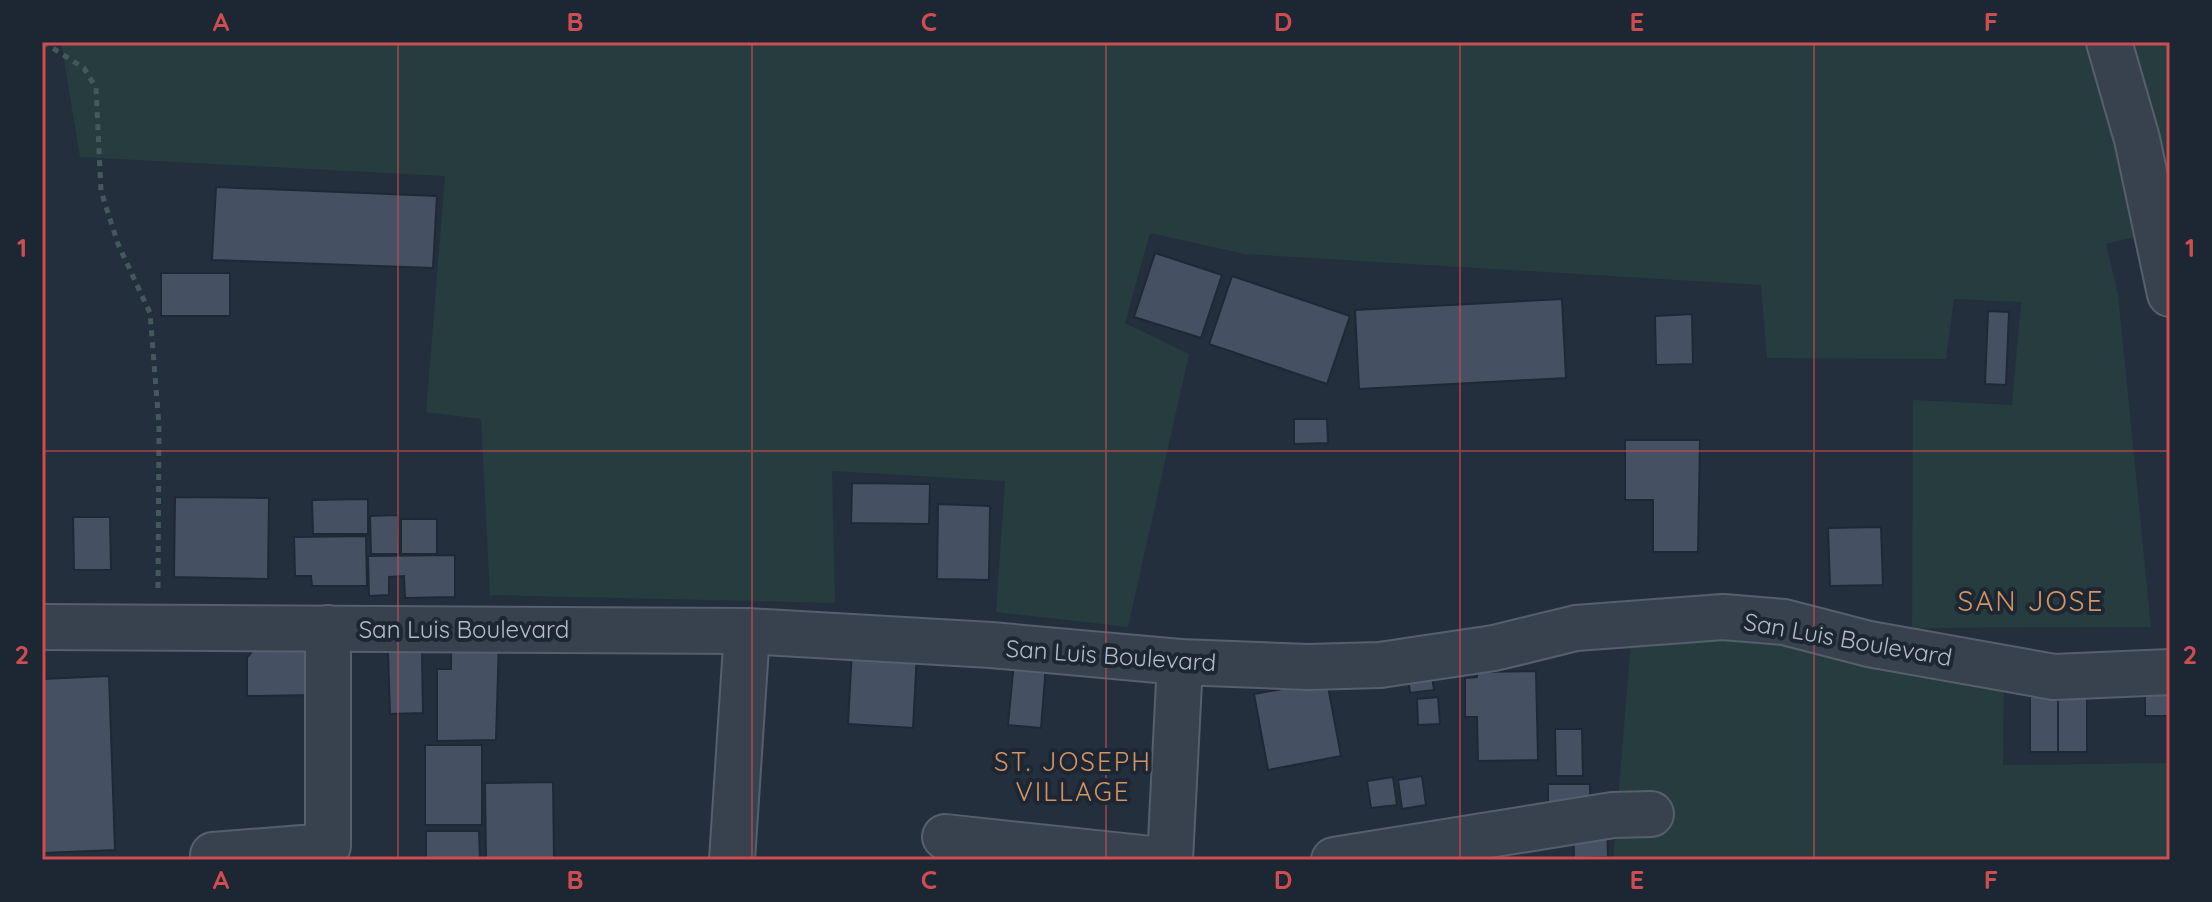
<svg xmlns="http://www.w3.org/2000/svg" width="2212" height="902" font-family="Quicksand,sans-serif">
<rect width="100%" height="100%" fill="#242f3e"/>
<g fill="#263c3f">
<path d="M61,42h2109v186l-64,16 12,50 33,333 -239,1 1,-228 99,5 9,-103 -67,-3 -8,60 -179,-1 -6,-73 -516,-31 -95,-21 -25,90 64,31 -61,273 -132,-15 9,-131 -173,-10 3,132 -345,-8 -9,-176 -55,-7 19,-236 -365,-19z"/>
<path d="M1634,604l370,72 -1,89 167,-2v97h-557z"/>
</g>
<g fill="#455162" stroke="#1f2835" stroke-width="2">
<path d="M216,187l221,9 -4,72 -221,-8z"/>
<path d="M1155,253l67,22 -21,63 -67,-21z"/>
<rect x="161" y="273" width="69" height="43"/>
<path d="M1232,276l118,40 -23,68 -118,-40z"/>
<path d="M1562,299l4,79 -207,11 -4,-79z"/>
<path d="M1988,311l21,1 -3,73 -21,-1z"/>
<path d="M1692,314l1,50 -37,1 -1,-49z"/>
<path d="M1294,419h33l1,24 -34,1z"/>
<path d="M1625,440h75l-2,112h-45v-52h-28z"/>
<path d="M852,483l78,1 -1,40 -78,-1z"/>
<path d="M175,497l94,1 -1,81 -94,-2z"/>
<path d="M368,499v35h-55l-1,-34z"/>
<path d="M938,504l52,2 -1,74 -52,-1z"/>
<path d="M398,515l1,39h-28l-1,-38z"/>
<path d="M73,517h37l1,53h-37z"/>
<rect x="401" y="519" width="36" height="35"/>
<path d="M1881,527l2,58 -53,1 -2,-58z"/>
<path d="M366,536l1,50h-55l-1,-10h-16l-1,-39z"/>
<path d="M455,555v42l-50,1 -1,-22 -15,1v18l-20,1 -1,-40z"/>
<path d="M316,639l1,56 -70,1v-38l13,-17z"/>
<path d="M499,639l-3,101 -59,1v-72h14v-29z"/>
<path d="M852,649l65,4 -4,75 -65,-4z"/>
<path d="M422,650l1,63 -33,1 -2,-63z"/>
<path d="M1015,651l32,2 -6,75 -33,-3z"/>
<path d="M1536,671l2,89 -60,1 -1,-44h-12v-39l12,-1v-5z"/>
<rect x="2145" y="675" width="25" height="41"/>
<path d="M109,676l6,174 -73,3v-174z"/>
<path d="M1432,676l2,14 -24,3 -2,-15z"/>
<path d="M2087,677v75h-29v-74z"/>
<rect x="2030" y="678" width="28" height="74"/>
<path d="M1327,681l14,75 -73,14 -14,-76z"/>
<path d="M1438,697l2,27 -22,1 -1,-26z"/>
<path d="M1555,729h27l1,47h-27z"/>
<rect x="425" y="745" width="57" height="80"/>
<path d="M1422,776l4,29 -24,4 -4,-29z"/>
<path d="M1393,777l4,28 -26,3 -4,-27z"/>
<path d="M553,782l1,78h-68l-1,-77z"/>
<path d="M1548,784h42v33l-42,-1z"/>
<path d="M1607,822l1,35 -34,1 -1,-35z"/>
<path d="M426,831h53l1,29h-54z"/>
</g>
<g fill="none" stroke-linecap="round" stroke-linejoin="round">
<defs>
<g id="minor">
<path d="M2109,42l28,97 33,155"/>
<path d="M42,627l705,4 244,14 189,17 128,5 72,-2 114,-17 82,-20 147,-11 61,5 85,22 185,33 116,-5"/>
<path d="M945,837l216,23"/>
<path d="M213,855l115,-9v-218"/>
<path d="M732,860l15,-229"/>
<path d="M1170,860l10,-198"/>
<path d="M1334,860l279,-45 38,-1"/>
</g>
</defs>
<use href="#minor" stroke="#565f6c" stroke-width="48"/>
<path stroke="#44595c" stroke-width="5" stroke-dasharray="6 6" stroke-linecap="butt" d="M43,42l41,26 12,20 5,103 17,53 32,69 9,112 -1,164"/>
<use href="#minor" stroke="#38414e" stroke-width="44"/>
</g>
<path fill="none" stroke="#ce4d50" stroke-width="2" stroke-opacity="0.55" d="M398,42v818M752,42v818M1106,42v818M1460,42v818M1814,42v818M42,451h2128"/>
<g text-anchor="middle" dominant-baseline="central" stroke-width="8" stroke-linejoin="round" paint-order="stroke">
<g font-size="24" fill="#b4bcc9" stroke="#1d2633">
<text x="464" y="629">San Luis Boulevard</text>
<text transform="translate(1848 639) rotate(10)">San Luis Boulevard</text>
<text transform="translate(1111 655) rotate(4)">San Luis Boulevard</text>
</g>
<g font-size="26" letter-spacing="2" fill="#d59563" stroke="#1d2633">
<text x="1073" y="761">ST. JOSEPH<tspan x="1073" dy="30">VILLAGE</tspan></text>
</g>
<g font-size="28" letter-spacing="2" fill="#d59563" stroke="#1d2633">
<text x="2031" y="600">SAN JOSE</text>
</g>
</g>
<rect width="2212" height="902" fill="none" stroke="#1d2633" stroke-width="88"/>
<rect x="44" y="44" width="2124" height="814" fill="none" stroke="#ce4d50" stroke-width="3"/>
<g font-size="26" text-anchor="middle" font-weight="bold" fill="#ce4d50">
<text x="221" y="31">A</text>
<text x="575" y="31">B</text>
<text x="929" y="31">C</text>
<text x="1283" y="31">D</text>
<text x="1637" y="31">E</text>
<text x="1991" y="31">F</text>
<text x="22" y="257">1</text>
<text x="2190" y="257">1</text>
<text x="22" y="664">2</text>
<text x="2190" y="664">2</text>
<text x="221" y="889">A</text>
<text x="575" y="889">B</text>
<text x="929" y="889">C</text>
<text x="1283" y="889">D</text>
<text x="1637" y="889">E</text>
<text x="1991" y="889">F</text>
</g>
</svg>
